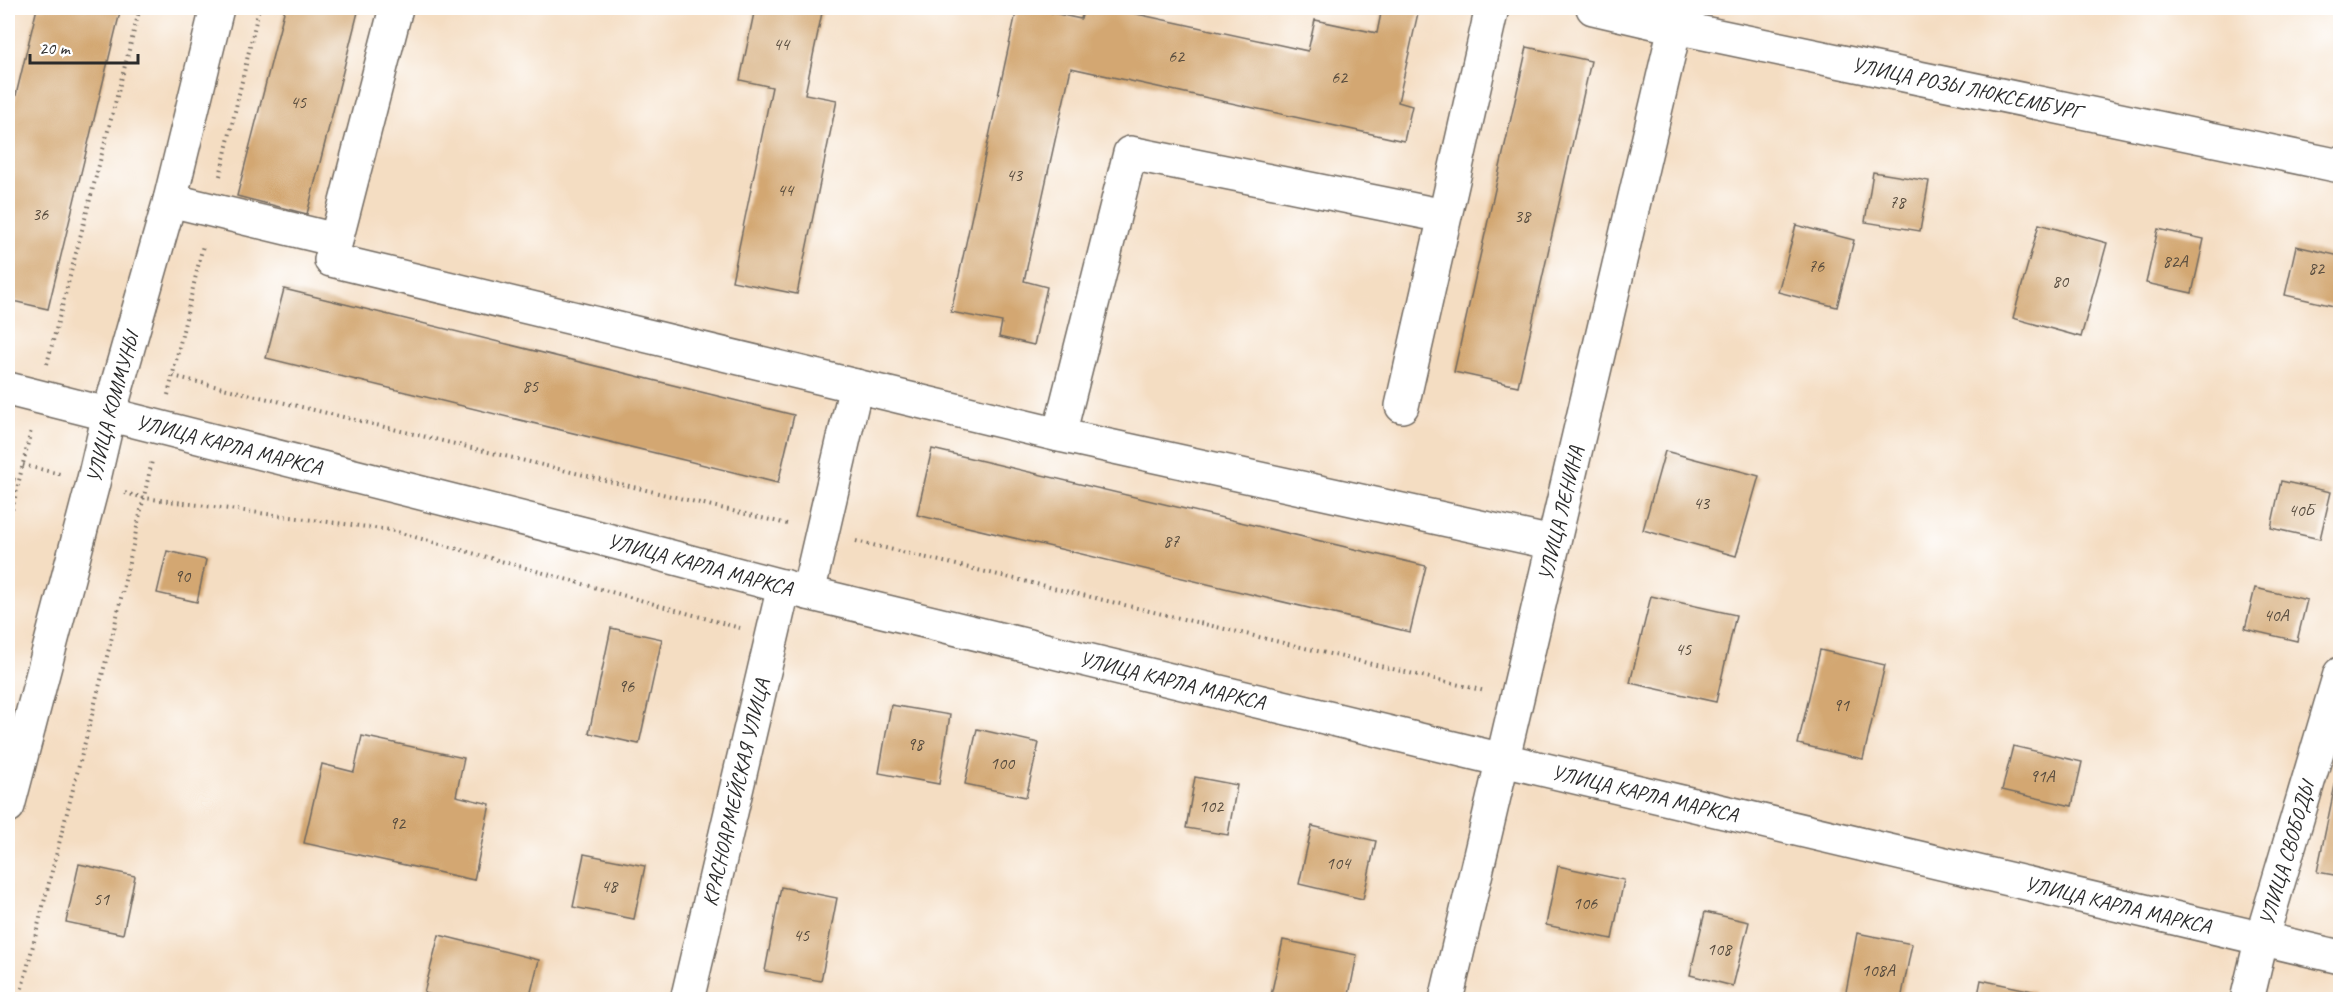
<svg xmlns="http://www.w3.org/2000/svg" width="2348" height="1007" font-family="Caveat,sans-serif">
<rect width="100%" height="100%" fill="#fff"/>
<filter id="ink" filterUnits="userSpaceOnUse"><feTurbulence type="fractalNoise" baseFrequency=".0167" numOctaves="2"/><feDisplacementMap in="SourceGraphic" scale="12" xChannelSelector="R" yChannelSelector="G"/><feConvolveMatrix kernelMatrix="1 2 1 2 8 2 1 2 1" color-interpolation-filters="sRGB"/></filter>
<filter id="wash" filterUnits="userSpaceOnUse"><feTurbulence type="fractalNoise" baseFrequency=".008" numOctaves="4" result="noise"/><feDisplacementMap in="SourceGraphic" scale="24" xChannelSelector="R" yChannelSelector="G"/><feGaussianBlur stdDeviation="1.35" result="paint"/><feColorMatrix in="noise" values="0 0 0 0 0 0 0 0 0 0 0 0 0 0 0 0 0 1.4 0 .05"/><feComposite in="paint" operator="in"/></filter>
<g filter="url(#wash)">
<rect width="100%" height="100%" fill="#f4ddc2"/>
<g id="blocks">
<g fill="#d3a772">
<path d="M37,8h84l-73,301 -40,-9v-172z"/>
<path d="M285,8h74l-52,206 -70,-18z"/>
<path d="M755,8h68l-18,86 32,6 -40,194 -65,-13 40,-194 -32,-7z"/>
<path d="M1017,8h13l51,11 3,-11h25l199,43 7,-31 62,13 5,-25 36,5 -20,89 14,4 -8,35 -333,-73 -47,213 23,6 -13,58 -35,-8 3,-15 -51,-10z"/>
<path d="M1527,47l64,14 -73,325 -64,-14z"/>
<path d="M1873,172l56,9 -9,50 -55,-9z"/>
<path d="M2039,224l68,19 -26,94 -68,-19z"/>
<path d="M1796,225l58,15 -17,67 -59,-15z"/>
<path d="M2158,229l46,10 -12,54 -46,-10z"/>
<path d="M2296,246l44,10v24l-6,26 -49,-11z"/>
<path d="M284,289l510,126 -16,68 -512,-125z"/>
<path d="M932,449l494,117 -16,66 -493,-117z"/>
<path d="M1665,451l94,25 -23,80 -93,-26z"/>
<path d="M2281,481l50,11 -11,47 -49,-11z"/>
<path d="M167,551l39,9 -9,42 -40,-9z"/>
<path d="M2255,588l52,12 -10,41 -52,-12z"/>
<path d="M1651,596l85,19 -20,87 -86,-19z"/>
<path d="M611,628l51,11 -23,105 -50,-11z"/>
<path d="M1820,650l65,15 -22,94 -65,-15z"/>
<path d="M891,705l59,10 -11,69 -60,-11z"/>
<path d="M977,729l62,14 -13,54 -61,-13z"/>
<path d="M362,736l102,22 -8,38 34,8 -16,76 -170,-37 18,-79 32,8z"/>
<path d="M2013,746l69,16 -10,44 -70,-16z"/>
<path d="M1195,777l42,8 -9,50 -42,-7z"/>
<path d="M2335,785l5,2v89l-23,-4z"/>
<path d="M1312,826l64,15 -13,58 -64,-15z"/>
<path d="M584,854l61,12 -11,53 -61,-12z"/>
<path d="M79,864l56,12 -12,58 -57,-12z"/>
<path d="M1558,866l66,14 -12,59 -66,-14z"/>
<path d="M781,887l56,11 -16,83 -56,-10z"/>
<path d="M1705,912l44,10 -16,64 -43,-11z"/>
<path d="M1857,933l55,11 -11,56h-44l-12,-3z"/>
<path d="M439,935l100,25 -10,40h-78l-27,-7z"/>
<path d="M1283,940l74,15 -9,45h-78z"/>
<path d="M1981,980l52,11 -1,9h-55z"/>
</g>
</g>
</g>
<g filter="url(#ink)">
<use href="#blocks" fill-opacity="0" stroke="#716960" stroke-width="1.5"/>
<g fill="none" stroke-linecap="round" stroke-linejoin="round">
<defs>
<g id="minor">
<path d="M396,8l-65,252 525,126"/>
<path id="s1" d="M1593,8l82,19 665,139"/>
<path d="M170,200l166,40"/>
<path id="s2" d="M8,389l580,146 220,58 695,167 837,197"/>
<path d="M1402,406l90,-398"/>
<path d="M1059,435l494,108"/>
<path d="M808,593l48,-207 203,49 71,-282 314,63"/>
<path id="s3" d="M8,806l85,-323 16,-69 61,-214 47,-192"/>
<path id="s4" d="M687,1000l97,-414"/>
<path id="s5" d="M1446,1000l229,-973"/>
<path id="s6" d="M2247,1000l15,-63 78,-263"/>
</g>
</defs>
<use href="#minor" stroke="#716960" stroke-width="36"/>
<g stroke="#716960" stroke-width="4" stroke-dasharray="1.5 4.5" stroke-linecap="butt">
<path d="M220,176l39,-168"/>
<path d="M47,364l93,-356"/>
<path d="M173,376l614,148"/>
<path d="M168,395l35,-150"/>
<path d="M23,465l37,9"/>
<path d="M8,478l11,3"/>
<path d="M125,493l20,5 245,32 350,98"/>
<path d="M8,527l23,-97"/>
<path d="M856,541l629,150"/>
<path d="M19,1000l95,-371 38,-168"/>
</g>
<use href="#minor" stroke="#fff" stroke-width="33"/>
</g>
</g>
<g text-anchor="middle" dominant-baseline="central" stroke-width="4.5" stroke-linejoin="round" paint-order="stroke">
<g font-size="18" fill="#554a3d">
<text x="781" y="44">44</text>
<text x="1176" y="56">62</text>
<text x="1339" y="77">62</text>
<text x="298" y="102">45</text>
<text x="1014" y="175">43</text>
<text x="785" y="190">44</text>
<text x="1897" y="202">78</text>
<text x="40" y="214">36</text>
<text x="1522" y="216">38</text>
<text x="2175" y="261">82А</text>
<text x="1816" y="266">76</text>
<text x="2316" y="268">82</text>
<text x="2060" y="281">80</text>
<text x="530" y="386">85</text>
<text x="1701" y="503">43</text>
<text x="2301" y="510">40Б</text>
<text x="1171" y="541">87</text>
<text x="182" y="576">90</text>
<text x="2276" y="615">40А</text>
<text x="1683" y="649">45</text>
<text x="626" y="686">96</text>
<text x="1841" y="705">91</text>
<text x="915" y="744">98</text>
<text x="1002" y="763">100</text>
<text x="2042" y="776">91А</text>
<text x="1211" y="806">102</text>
<text x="397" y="823">92</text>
<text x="1338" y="863">104</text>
<text x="609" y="886">48</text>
<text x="101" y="899">51</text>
<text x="1585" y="903">106</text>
<text x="801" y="935">45</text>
<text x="1719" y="949">108</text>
<text x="1878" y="970">108А</text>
</g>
<g font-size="21" fill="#2b2b2b" stroke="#fff">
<text stroke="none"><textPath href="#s1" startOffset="382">УЛИЦА РОЗЫ ЛЮКСЕМБУРГ</textPath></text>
<text stroke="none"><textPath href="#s3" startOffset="412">УЛИЦА КОММУНЫ</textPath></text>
<text stroke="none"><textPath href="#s2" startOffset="228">УЛИЦА КАРЛА МАРКСА</textPath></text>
<text stroke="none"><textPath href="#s5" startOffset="500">УЛИЦА ЛЕНИНА</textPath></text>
<text stroke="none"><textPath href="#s2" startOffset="714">УЛИЦА КАРЛА МАРКСА</textPath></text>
<text stroke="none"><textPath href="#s2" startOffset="1200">УЛИЦА КАРЛА МАРКСА</textPath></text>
<text stroke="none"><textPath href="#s4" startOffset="213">КРАСНОАРМЕЙСКАЯ УЛИЦА</textPath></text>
<text stroke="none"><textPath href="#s2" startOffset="1686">УЛИЦА КАРЛА МАРКСА</textPath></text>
<text stroke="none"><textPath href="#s6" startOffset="152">УЛИЦА СВОБОДЫ</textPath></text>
<text stroke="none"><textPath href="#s2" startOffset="2172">УЛИЦА КАРЛА МАРКСА</textPath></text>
</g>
</g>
<rect width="2348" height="1007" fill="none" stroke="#fff" stroke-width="30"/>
<path d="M30 54v9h108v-9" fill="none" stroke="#2b2b2b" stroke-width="3"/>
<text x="39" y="54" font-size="18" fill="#2b2b2b" stroke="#ffffff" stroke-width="4.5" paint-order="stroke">20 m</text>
</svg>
